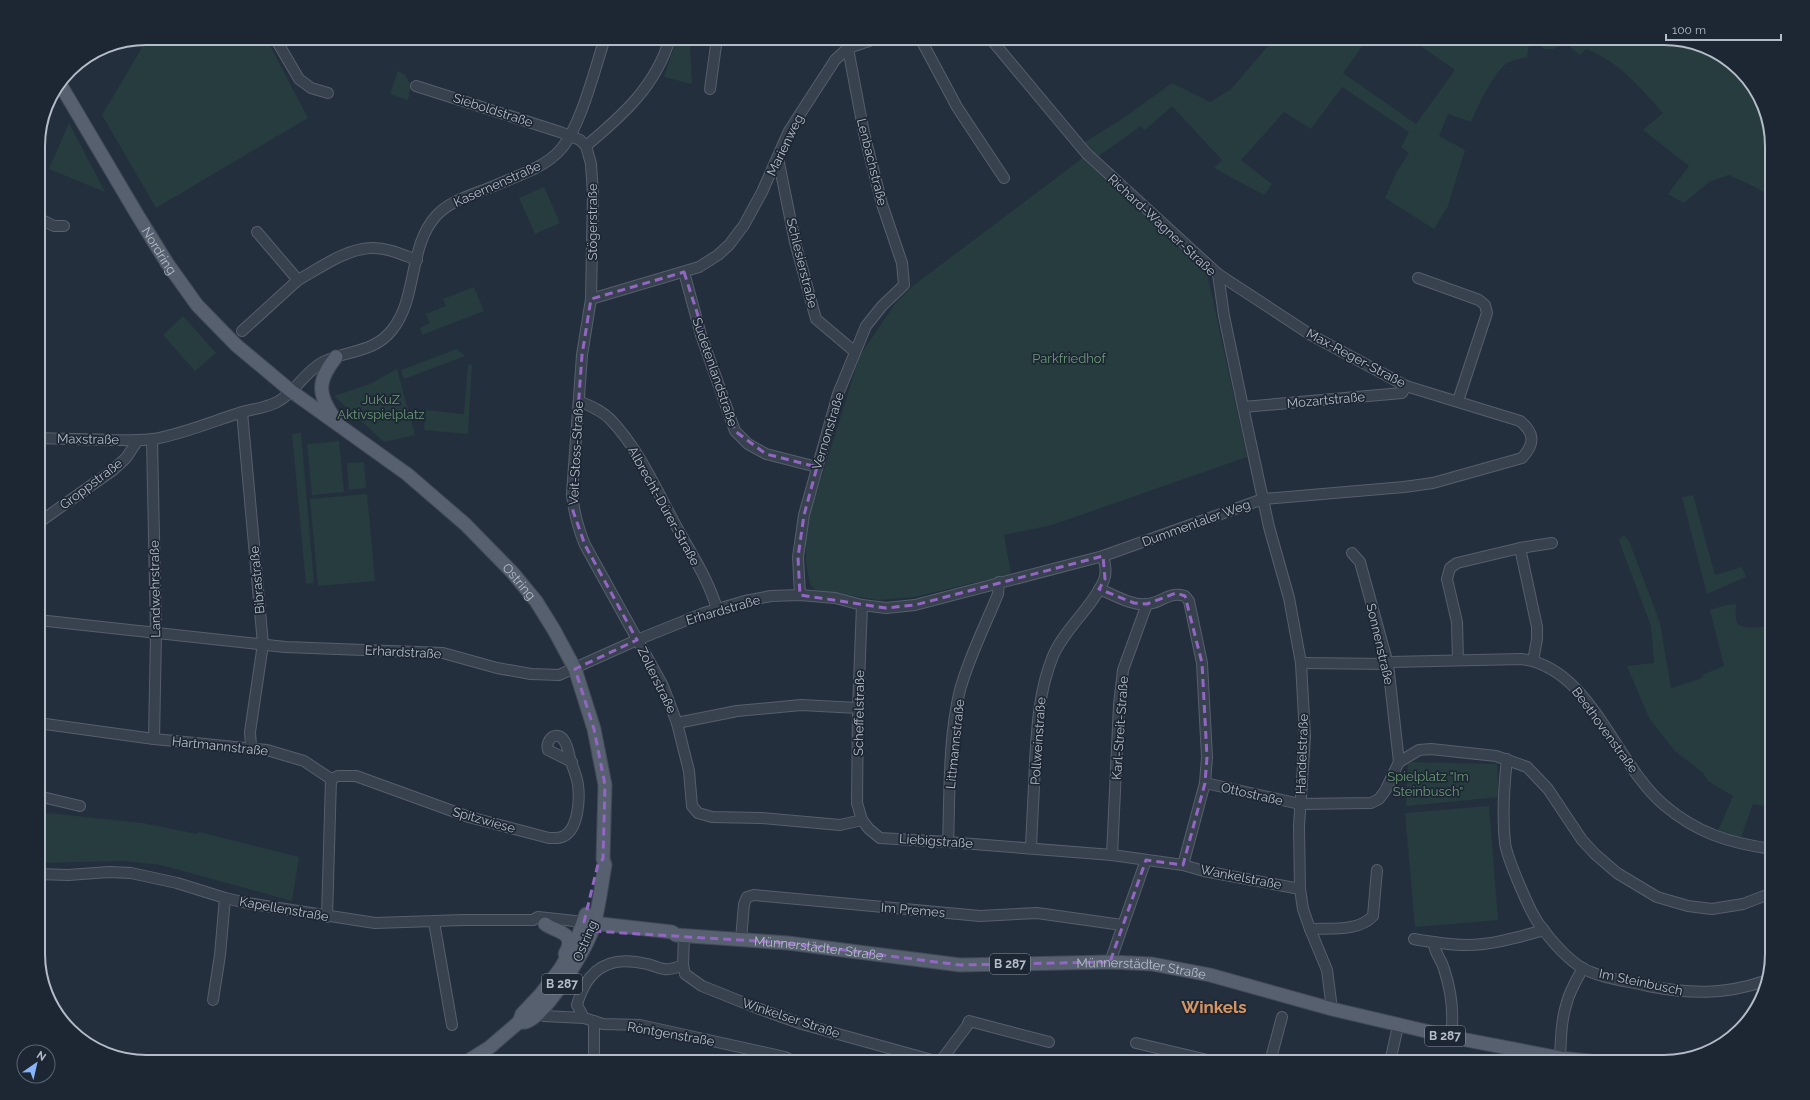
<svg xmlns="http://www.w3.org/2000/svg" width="1810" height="1100" font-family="Raleway,sans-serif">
<rect width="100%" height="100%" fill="#242f3e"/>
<g fill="#263c3f">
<path d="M156,38h110l42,80 -152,90 -54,-93 41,-69z"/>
<path d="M1275,38h93l-25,35 73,51 39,-54 -46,-32h255l54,15 39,39 15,47v58l-15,-9 -28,-13 -20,7 -25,21 -16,-9 21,-28 -46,-36 20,-17c-24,-26 -43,-51 -77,-64l-6,6 -9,-7 -3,-5 -15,6h-9l-11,-10 -3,1 -3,17c-6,1 -13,3 -18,5 -14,7 -32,46 -38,60l-23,-8 -9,22 26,14 -17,56 -14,23 -49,-31 12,-27 12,-18 -8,-6 8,-15 -67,-45 -31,42 -27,-17 -43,48 31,24 -8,11 -50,-27 8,-8 -50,-54 -27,24 -4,-4 -48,34 -13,-15 42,-26 50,-36 38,19 20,-12z"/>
<path d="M675,44h15l2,40 -28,-7z"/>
<path d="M398,71l7,4 6,10 -3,15 -18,-6z"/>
<path d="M69,123l36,69 -56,-23z"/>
<path d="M1084,157l122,111 41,189 -195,68 -48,10 7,39 -96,23 -25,2 -12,1 -63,-10 -5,-6 -4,-21v-27l6,-28 48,-153 35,-51 19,-19z"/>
<path d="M544,187l16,36 -25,11 -16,-36z"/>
<path d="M474,287l10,24 -62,24 -2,-7 10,-5 -4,-9 20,-8 -3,-7z"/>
<path d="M183,316l33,37 -21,18 -32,-36z"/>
<path d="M457,349l8,7 -61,23 -3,-9z"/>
<path d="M468,365h4l-4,69 -44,-4 2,-20 38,4z"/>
<path d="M397,369l18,66 -31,7 -50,-46 36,-12z"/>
<path d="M301,433l13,150 -8,1 -14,-150z"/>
<path d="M339,441l5,51 -32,3 -5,-51z"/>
<path d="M364,462l2,26 -17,2 -2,-27z"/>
<path d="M367,494l8,87 -57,5 -8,-87z"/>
<path d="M1693,495l22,80 27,-8 4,10 -39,17 -25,-97z"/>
<path d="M1624,536l5,5 31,82 11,65 29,-9 4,-5 20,-8 -14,-56 16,-5 10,-1c0,5 -1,11 0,16 2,12 27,6 36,6v182l-19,-4 -12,34 -23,-7 15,-35 -25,-15 -5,-8 -28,-22 -26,-33 -22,-52 27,-3 -3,-37 -32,-85 2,-4z"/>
<path d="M1408,762l89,2 2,33 -91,9 -2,-1z"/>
<path d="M1489,806l9,114 -83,7 -10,-114z"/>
<path d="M38,812l104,11 55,11 2,-2 100,25 -7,44 -131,-36 -38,-4 -85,2z"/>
</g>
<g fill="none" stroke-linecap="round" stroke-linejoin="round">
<defs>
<g id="minor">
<path d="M275,38l24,41 12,9 17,5"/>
<path d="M920,38l37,69 47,71"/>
<path d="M416,86l144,46 20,8 6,6 5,18 2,30 -2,105 -9,56 -10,139c2,19 6,34 13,51l78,141 14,37 12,48 3,35 6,7 14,4 49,1 79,7 22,-5"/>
<path d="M710,89l7,-51"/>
<path d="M586,146c37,-31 70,-60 84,-108"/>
<path d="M778,158l17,84 21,77 39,33"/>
<path d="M38,218l16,8h10"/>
<path d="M257,232l41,48c22,-12 47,-31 73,-32 15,-1 32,7 46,12"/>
<path d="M684,272l17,63 34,96 13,13 18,10 51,13"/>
<path d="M1218,274l6,42 19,91 26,120 20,71 12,65 4,73 -6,90 1,63 3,20 7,20 17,41 5,39"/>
<path d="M1418,278l61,22 6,5 2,8 -29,88"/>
<path d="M591,299l108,-32 19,-12 11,-10 15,-20 18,-33 27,-61 46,-71 13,-12 30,-10"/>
<path d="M242,331l56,-51"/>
<path d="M579,401c11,5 22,9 31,18 28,29 45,68 64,103 15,28 34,56 43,87"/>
<path d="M1243,407l159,-14 4,-7"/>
<path d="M242,412l21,232 -13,88 1,15"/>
<path d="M38,438c25,1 49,1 74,2 14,0 28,1 42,-1 28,-5 55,-16 82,-25 13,-5 28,-5 41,-12 18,-9 27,-30 46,-40 24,-12 51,-9 69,-32 26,-32 16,-83 44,-114 14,-16 39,-22 58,-30 22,-10 51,-18 67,-37 20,-23 34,-81 44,-111"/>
<path d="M152,439l4,195 -2,105"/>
<path d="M38,523l75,-53 13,-12 12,-18"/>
<path d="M1520,548l32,-5"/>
<path d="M1352,553l8,9 28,102 11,98"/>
<path d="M1099,589c14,5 32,17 48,15 16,-1 20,-13 38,-8l4,5 13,62 5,94 -2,26 -22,82"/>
<path d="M800,595l-2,-38 6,-42 34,-121 28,-68 16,-20 22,-21 -2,-22 -20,-59 -18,-71 -18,-95"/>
<path d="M862,605l-4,103 -1,95 5,17 7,9 11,9 68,4 164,13 71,10 21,6 96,18"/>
<path d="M38,620l247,27 158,6 54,15 34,6 28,1 78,-35 67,-27 41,-12 26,-5 29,-1 35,3 27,7 24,3 29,-3 188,-49 160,-57 141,-12 29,-4 89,-25c13,-14 13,-25 -2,-37l-114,-35 -95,-51 -93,-61 -132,-121 -96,-115"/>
<path d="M1458,660l-1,-38 -10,-43 3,-11 7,-5 63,-15 17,79v12l-4,22"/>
<path d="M1301,663l87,1 2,-2 131,-3c70,8 94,105 143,146 33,28 65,38 108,44"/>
<path d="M38,723l116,16 113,11 37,11 27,18 -4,138"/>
<path d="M677,723l60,-12 64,-6 57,3"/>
<path d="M1507,759c-3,27 -5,56 -2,84 2,15 25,69 34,81 11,15 29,36 45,45 20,10 43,12 64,17 42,8 76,9 117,-5"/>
<path d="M331,779l7,-3h18l113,41 80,21c5,0 10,1 15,-2 14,-7 16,-36 14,-51 -1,-9 -5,-17 -8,-26 -1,-6 -3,-15 -7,-20 -8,-9 -18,2 -15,11l24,12"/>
<path d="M1205,783l95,21 71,-1 8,-4 6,-8 14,-29 20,-12 12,-1 65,7 31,11 21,22 34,51 13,14 22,19 40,24 31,9 24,3 31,-5 29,-11"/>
<path d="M38,796l42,10"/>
<path d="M948,842c2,-50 0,-103 12,-152 9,-33 25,-64 38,-96l1,-12"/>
<path d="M1031,848c1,-28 3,-56 4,-85 2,-37 4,-73 18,-107 12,-28 39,-48 51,-76 3,-7 1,-17 -1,-24"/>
<path d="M1112,855l7,-150 4,-35 24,-66"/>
<path d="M38,874l30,1 41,-3 22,1 46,10 48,15 22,5 128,20 89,-3h69l5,-3 46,5"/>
<path d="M434,922l18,103"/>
<path d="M1310,929c20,-1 48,3 63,-13l4,-46"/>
<path d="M684,935l-1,30 2,9 17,12 55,22 45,16 137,38"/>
<path d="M1414,939c17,3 34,6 52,6 26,0 53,-8 78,-15"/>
<path d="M741,940l3,-36 3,-7 7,-2 226,21 57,-3 85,12"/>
<path d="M1434,943c1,13 7,14 10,26 7,21 10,46 7,68"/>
<path d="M1110,962l36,-102"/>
<path d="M683,965c-5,2 -13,5 -18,4 -6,0 -12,-4 -18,-5 -37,-9 -60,4 -70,41l7,13 19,6 37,1 145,32 9,5"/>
<path d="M213,1000l7,-45 5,-57"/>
<path d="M538,1013l6,3 40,2"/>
<path d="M594,1021v34"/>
<path d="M1136,1043l80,19"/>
<path d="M1560,1058c1,-19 1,-38 7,-56 3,-12 10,-23 16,-34"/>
<path d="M940,1062l27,-36 2,-5 80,21"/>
<path d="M1270,1062l12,-45"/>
<path d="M1390,1062l8,-36"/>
</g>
<g id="major">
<path id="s1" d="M60,84l78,132 29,47 30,42 39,40 55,46 116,83 58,50 47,48 24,29 18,29 21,39 19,60 11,56 -2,74 2,6c-4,22 -6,45 -13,66 -8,21 -44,81 -64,90 -2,2 -6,1 -9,1"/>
<path d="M335,419c-18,-25 -18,-38 1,-62"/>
<path id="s2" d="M584,922l88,10 4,3 112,8 172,22 150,-3 42,2 58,11 122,34 119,28 109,21 38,4"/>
<path d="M545,924c13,9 32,8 20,30"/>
<path d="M466,1062l24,-15 29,-25 3,-8 18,-19 20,-26 16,-27 10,-28"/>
</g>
</defs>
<use href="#minor" stroke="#565f6c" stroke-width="12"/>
<use href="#major" stroke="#414a57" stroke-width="15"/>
<use href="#minor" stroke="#38414e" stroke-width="10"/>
<use href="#major" stroke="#56606e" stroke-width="13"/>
</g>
<path fill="none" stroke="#9266c3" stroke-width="3" stroke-dasharray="8 5" stroke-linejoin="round" d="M684,272l51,159 31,23 51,13 -13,48 -6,42 2,38 86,13 29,-3 188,-49 2,23 -6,10 35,14 13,1 29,-11 9,3 17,67 5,94 -2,26 -22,82 -37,-5 -36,102 -150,3 -172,-22 -196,-12 2,-7 -10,-2 14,-58 5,-5 2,-74 -11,-56 -19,-60 62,-29 -52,-95 -12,-34 -1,-17 10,-139 9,-56z"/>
<g text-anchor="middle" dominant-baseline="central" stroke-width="3.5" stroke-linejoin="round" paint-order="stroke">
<g fill="#1d2633" stroke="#878f9c" stroke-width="1">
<rect x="990" y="954" width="40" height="20" rx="3"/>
<rect x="542" y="974" width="40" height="20" rx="3"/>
<rect x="1425" y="1026" width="40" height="20" rx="3"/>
</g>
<g font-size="12" font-weight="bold" fill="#b4bcc9">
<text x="1010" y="964">B 287</text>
<text x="562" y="984">B 287</text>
<text x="1445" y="1036">B 287</text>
</g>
<g font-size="13" fill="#b4bcc9" stroke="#1d2633">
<text transform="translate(493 110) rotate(18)">Sieboldstraße</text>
<text transform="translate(785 145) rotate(-64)">Marienweg</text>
<text transform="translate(872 162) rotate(76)">Lenbachstraße</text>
<text transform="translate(497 184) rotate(-24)">Kasernenstraße</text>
<text transform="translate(592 222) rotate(-90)">Stögerstraße</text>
<text transform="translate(1162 225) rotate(43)">Richard-Wagner-Straße</text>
<text stroke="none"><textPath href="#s1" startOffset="194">Nordring</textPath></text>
<text transform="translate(802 263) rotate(76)">Schlesierstraße</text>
<text transform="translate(1356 358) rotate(28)">Max-Reger-Straße</text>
<text transform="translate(715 372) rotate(71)">Sudetenlandstraße</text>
<text transform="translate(1326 400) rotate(-5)">Mozartstraße</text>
<text transform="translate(828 431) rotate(-73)">Vernonstraße</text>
<text transform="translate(88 439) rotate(1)">Maxstraße</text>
<text transform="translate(576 453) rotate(-87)">Veit-Stoss-Straße</text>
<text transform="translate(91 484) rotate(-37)">Groppstraße</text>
<text transform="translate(664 506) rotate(61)">Albrecht-Dürer-Straße</text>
<text transform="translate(1196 523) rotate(-20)">Dummentaler Weg</text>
<text transform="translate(257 580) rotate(-95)">Bibrastraße</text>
<text stroke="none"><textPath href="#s1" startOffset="686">Ostring</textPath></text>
<text transform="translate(155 589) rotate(-91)">Landwehrstraße</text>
<text transform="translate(723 610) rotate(-16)">Erhardstraße</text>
<text transform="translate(1380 644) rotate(77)">Sonnenstraße</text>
<text transform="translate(403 652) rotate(3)">Erhardstraße</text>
<text transform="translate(657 680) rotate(64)">Zollerstraße</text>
<text transform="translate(859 713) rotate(-89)">Scheffelstraße</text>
<text transform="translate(1120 728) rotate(-86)">Karl-Streit-Straße</text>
<text transform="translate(1605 730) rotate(54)">Beethovenstraße</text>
<text transform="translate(1038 741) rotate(-86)">Pollweinstraße</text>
<text transform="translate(955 744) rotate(-84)">Littmannstraße</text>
<text transform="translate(220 746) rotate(6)">Hartmannstraße</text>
<text transform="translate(1302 754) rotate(-88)">Händelstraße</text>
<text transform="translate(1252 794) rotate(13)">Ottostraße</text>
<text transform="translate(484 820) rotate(16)">Spitzwiese</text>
<text transform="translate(936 841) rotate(4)">Liebigstraße</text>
<text transform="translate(1241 877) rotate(11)">Wankelstraße</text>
<text transform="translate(284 909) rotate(10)">Kapellenstraße</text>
<text transform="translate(913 910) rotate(5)">Im Premes</text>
<text transform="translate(585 941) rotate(-67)">Ostring</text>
<text stroke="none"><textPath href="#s2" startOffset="237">Münnerstädter Straße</textPath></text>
<text stroke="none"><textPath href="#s2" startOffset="561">Münnerstädter Straße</textPath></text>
<text transform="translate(1641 982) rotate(12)">Im Steinbusch</text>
<text transform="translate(791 1018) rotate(18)">Winkelser Straße</text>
<text transform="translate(671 1034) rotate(10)">Röntgenstraße</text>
</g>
<g font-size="13" fill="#6b9a76" stroke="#1d2633">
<text x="1069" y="358">Parkfriedhof</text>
<text x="381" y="399">JuKuZ<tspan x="381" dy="15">Aktivspielplatz</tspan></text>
<text x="1428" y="776">Spielplatz "Im<tspan x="1428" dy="15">Steinbusch"</tspan></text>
</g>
<g font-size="17" font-weight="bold" fill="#d59563" stroke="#1d2633">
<text x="1214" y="1007">Winkels</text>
</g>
</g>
<path d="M0 0H1810V1100H0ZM146 45H1664A101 101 0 0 1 1765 146V954A101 101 0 0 1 1664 1055H146A101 101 0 0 1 45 954V146A101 101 0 0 1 146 45Z" fill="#1d2633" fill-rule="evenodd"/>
<path fill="none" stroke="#b4bcc9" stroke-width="2" d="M146 45H1664A101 101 0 0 1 1765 146V954A101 101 0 0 1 1664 1055H146A101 101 0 0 1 45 954V146A101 101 0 0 1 146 45Z"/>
<g transform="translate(36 1064) rotate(34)"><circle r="19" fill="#1d2633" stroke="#59626f"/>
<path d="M0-3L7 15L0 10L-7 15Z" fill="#8ab4f8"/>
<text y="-6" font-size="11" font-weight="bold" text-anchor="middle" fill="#b4bcc9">N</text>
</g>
<path d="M1666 34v6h115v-6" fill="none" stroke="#b4bcc9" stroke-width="2"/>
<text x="1672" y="34" font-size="12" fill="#b4bcc9" stroke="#1d2633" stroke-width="3" paint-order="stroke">100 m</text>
</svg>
